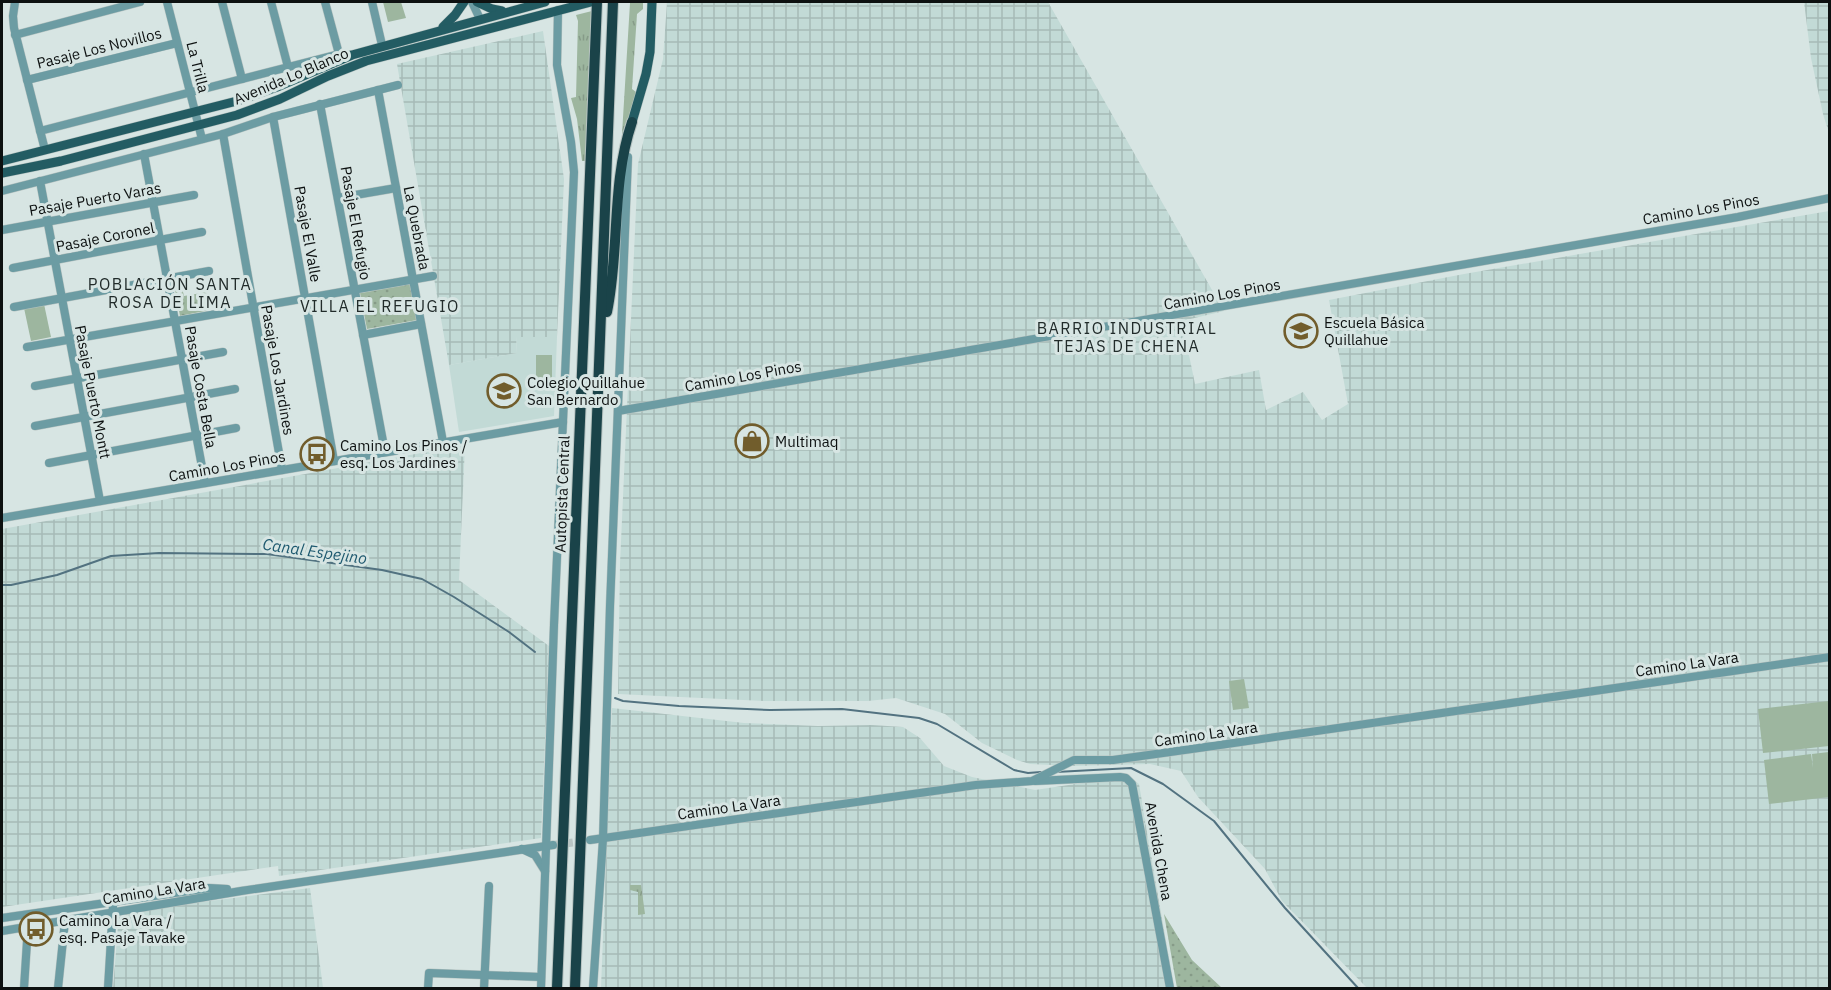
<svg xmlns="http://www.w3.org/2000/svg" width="1831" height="990" font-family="'IBM Plex Sans',sans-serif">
<defs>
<pattern id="industrial-grid" width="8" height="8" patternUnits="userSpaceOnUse" patternTransform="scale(1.5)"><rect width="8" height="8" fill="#c2dad6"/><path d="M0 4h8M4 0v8" fill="none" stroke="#a6bab7"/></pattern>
<pattern id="grass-tufts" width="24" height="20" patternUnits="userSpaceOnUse" patternTransform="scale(1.5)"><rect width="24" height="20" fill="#9db69f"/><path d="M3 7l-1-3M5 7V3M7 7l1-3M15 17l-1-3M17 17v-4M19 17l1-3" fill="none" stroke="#869b88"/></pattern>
<pattern id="park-dots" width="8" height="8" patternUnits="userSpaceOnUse" patternTransform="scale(1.5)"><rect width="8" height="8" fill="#9db69f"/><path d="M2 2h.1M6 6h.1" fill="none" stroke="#869b88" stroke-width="1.8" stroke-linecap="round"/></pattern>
</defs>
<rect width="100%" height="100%" fill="#d7e5e3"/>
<path fill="#c2dad6" d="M516,337h41l-3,79 -95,16 -10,-67 68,-12z"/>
<g fill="url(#industrial-grid)">
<path d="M667,2h381l176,309 -42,10 13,63 64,-14 7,40 37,-18 19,28 26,-16 -19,-104 135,-26 365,-63v777h-462l-85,-87 -17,-32 -67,-72 -17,-26 -31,-7 -77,2 -43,-2 -13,-4 -35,-17 -37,-29 -49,-16 -28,3h-104l-146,-7 2,-130 18,-400 25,-105z"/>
<path d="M1804,2h25v131l-6,-19 -12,-56z"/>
<path d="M543,31l21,148 -7,158h-41l1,16 -68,12 -52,-301z"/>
<path d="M465,445l-6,135 90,66 -8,192 -262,38 -1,-10 -276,41v-378z"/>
<path d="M612,708l132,15 74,3 54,-1 31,2 17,11 24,28 28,11 63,13 94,-14 10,8 35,204h-573z"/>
<path d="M310,888l13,100h-210l6,-75z"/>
</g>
<g fill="url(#grass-tufts)">
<path d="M633,2h10v7l-6,5 -5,75 4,3 -1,15 -9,30 -4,-3 8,-131z"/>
<path d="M592,11l-5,150h-5l-5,-42 -6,-21 5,-1 2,-76 -2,-6z"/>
<path d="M630,885h11l4,29 -7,1v-23l-8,-2z"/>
</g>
<g fill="url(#park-dots)">
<path d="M181,283l3,13 23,-4 3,18 -30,6 -6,-32z"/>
<path d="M411,284l6,36 -50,9 -7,-36z"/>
<path d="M1164,914l28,46 30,28h-45z"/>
</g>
<g fill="#9db69f">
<path d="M383,2h18l5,16 -18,4z"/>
<path d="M409,287l5,29 -16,2 -5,-29z"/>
<path d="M44,304l7,33 -20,4 -7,-33z"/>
<rect x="536" y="355" width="16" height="30"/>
<path d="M1244,679l5,29 -16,2 -4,-29z"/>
<path d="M1829,701v45l-66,7 -5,-44z"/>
<path d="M1829,752v45l-60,7 -5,-44 47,-6 2,14 -1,-14z"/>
</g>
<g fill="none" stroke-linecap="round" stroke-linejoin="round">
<g stroke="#527280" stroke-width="2">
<path d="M2,585h9l46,-10 54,-19 48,-3 108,1 115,16 40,9 32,18 55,35 26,20"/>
<path d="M615,698l8,3 56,5 91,4 72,-1 77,9 18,6 77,46 14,3 13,-1"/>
<path d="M1056,772l75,-4 32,16 51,37 71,87 73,80"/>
</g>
<path stroke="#b9c5c4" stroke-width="8" stroke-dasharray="8 4" stroke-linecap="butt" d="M553,845l33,-4"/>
<defs>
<g id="minor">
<path d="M15,2l-2,14 1,12 31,122"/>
<path d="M167,2l35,137"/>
<path d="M222,2l20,77"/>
<path d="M271,2l17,65"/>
<path d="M325,2l14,52"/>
<path d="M372,2l10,43"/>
<path d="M472,2l8,17"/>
<path d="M15,35l125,-33"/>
<path d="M27,80l150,-37"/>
<path d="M378,90l65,352"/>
<path d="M320,104l65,348"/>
<path d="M273,117l61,344"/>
<path d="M40,131l299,-77 13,1"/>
<path d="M223,134l59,336"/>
<path d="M144,154l61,329"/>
<path d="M40,181l60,320"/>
<path d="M2,191l221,-57 50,-17 125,-32"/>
<path d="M338,198l58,-10"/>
<path d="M2,230l192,-35"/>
<path d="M13,268l189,-36"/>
<path d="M14,307l195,-36"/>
<path d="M363,335l58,-11"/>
<path d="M27,347l406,-71"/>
<path d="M35,386l188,-34"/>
<path d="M618,411l1120,-194 92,-19"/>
<path d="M35,426l200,-37"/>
<path d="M49,463l187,-35"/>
<path d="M2,518l561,-96"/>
<path d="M1035,781l85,-4 6,1 6,6 38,204"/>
<path d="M590,840l386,-55 56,-4 42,-21h39l100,-14 617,-89"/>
<path d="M522,849l13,6 10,16"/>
<path d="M2,918l207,-30 18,1"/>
<path d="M2,931l239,-40 312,-46"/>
<path d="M24,988l4,-62"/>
<path d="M58,988l7,-67"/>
<path d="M108,988l5,-82"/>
<path d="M428,988l1,-15 112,4"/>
<path d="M484,988l5,-102"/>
<path d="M541,988l13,-363 20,-453 -3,-30 -14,-77 1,-55"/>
<path d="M593,988l10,-149 7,-233 18,-449"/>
</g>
<g id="major">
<path d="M477,2l15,7 10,2"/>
<path d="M443,27l12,-12 9,-13"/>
<path d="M632,122l14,-48 4,-22 2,-50"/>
<path d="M2,161l235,-60 40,-14 75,-32 193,-53"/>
<path d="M2,173l59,-12 176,-46 43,-16 48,-23 38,-15 225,-59"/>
</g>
<g id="highway">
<path d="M607,312c13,-63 4,-128 25,-190"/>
<path d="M557,988l40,-986"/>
<path d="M575,988l38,-986"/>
</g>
</defs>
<use href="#minor" stroke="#b7c3c1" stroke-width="9"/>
<use href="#major" stroke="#b7c3c1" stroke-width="10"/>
<use href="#highway" stroke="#b7c3c1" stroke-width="12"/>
<use href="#minor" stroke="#6c9ca3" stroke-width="8"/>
<use href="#major" stroke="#235c63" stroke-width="9"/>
<use href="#highway" stroke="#1a4349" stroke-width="10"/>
</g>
<defs>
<symbol id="school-ring" viewBox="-11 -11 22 22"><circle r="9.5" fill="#d7e5e3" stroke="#715d2c" stroke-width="1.5"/><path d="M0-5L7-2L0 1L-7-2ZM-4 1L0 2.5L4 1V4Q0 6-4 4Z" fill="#715d2c"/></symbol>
<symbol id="shop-ring" viewBox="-11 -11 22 22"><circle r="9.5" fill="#d7e5e3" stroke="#715d2c" stroke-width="1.5"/><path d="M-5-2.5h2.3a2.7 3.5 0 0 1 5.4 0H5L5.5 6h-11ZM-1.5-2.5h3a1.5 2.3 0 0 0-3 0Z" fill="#715d2c"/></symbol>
<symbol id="bus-ring" viewBox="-11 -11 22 22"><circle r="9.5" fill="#d7e5e3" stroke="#715d2c" stroke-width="1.5"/><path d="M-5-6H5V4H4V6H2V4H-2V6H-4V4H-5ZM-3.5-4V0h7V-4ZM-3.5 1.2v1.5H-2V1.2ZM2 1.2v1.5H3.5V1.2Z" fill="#715d2c"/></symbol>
</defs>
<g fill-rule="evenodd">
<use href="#school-ring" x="1282" y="312" width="38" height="38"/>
<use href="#school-ring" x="485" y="372" width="38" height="38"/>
<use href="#shop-ring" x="733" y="422" width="38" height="38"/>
<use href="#bus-ring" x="298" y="435" width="38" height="38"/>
<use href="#bus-ring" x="17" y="910" width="38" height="38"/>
</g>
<g text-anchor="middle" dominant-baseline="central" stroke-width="6" stroke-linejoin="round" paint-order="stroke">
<g font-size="15" fill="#0d1111" stroke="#d7e5e3">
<text transform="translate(99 48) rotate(-14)">Pasaje Los Novillos</text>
<text transform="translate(198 67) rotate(76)">La Trilla</text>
<text transform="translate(291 76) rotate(-23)">Avenida Lo Blanco</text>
<text transform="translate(95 199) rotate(-10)">Pasaje Puerto Varas</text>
<text transform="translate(1701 209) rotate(-10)">Camino Los Pinos</text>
<text transform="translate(356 223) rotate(80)">Pasaje El Refugio</text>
<text transform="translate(417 228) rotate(79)">La Quebrada</text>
<text transform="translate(308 234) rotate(80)">Pasaje El Valle</text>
<text transform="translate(105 237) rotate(-11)">Pasaje Coronel</text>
<text transform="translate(1222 294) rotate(-10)">Camino Los Pinos</text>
<text transform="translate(278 370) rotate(80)">Pasaje Los Jardines</text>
<text transform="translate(743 376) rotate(-10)">Camino Los Pinos</text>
<text transform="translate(201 387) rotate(80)">Pasaje Costa Bella</text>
<text transform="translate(93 392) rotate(79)">Pasaje Puerto Montt</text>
<text transform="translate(227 466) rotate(-10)">Camino Los Pinos</text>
<text transform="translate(562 494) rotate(-88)">Autopista Central</text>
<text transform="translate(1687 664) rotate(-8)">Camino La Vara</text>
<text transform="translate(1206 734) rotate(-8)">Camino La Vara</text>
<text transform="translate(729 807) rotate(-8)">Camino La Vara</text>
<text transform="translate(1159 851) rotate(80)">Avenida Chena</text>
<text transform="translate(154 891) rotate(-9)">Camino La Vara</text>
</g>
<g font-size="15" fill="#0d1111" stroke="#d7e5e3" text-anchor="start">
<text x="1324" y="322">Escuela Básica<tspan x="1324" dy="17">Quillahue</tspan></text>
<text x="527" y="382">Colegio Quillahue<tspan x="527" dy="17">San Bernardo</tspan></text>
<text x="775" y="441">Multimaq</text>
<text x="340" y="445">Camino Los Pinos /<tspan x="340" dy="17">esq. Los Jardines</tspan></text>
<text x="59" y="920">Camino La Vara /<tspan x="59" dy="17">esq. Pasaje Tavake</tspan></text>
</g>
<g font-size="16" letter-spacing="1.5" fill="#212b2a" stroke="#d7e5e3">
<text x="170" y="284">POBLACIÓN SANTA<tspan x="170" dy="18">ROSA DE LIMA</tspan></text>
<text x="380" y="306">VILLA EL REFUGIO</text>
<text x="1127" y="328">BARRIO INDUSTRIAL<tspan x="1127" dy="18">TEJAS DE CHENA</tspan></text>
</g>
<g font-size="16" font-style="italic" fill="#1e596f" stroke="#d7e5e3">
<text transform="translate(315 551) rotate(8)">Canal Espejino</text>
</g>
</g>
<rect width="1831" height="990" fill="none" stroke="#0d1111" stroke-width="6"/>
</svg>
